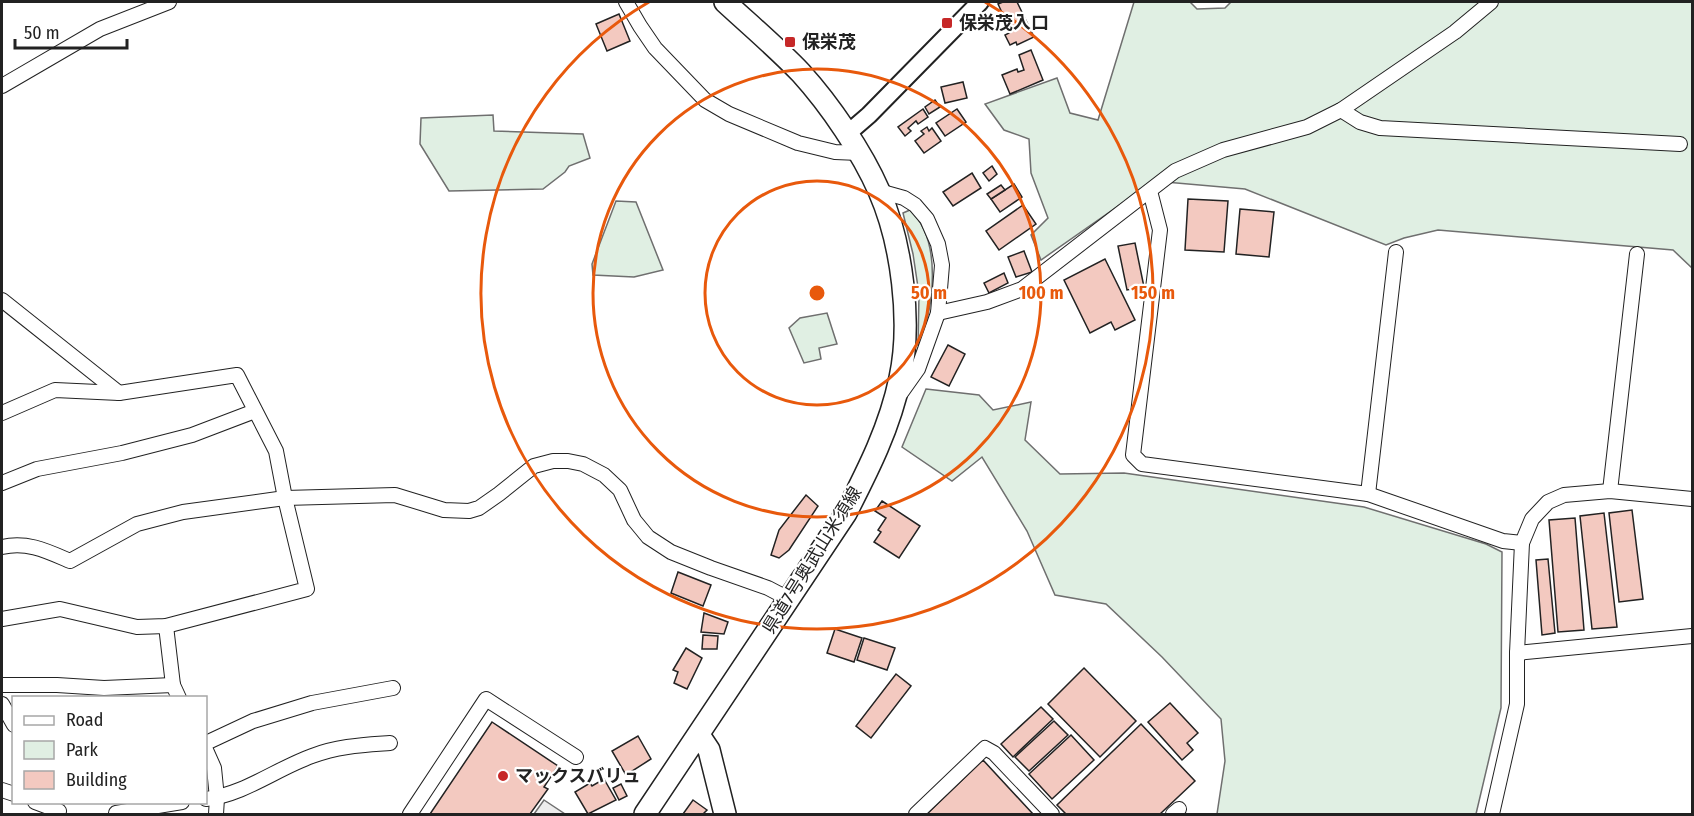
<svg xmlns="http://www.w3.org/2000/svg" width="1694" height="816" font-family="'Fira Sans Condensed','Noto Sans JP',sans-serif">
<rect width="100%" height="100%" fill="#fff"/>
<g fill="#e0efe3" stroke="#6f6f6f" stroke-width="1.5">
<path d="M1134,2h56l7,7 28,-1 6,-6h461v266l-19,-18 -235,-20 -34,8 -18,7 -141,-56 -91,-8 -113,79 -10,-25 17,-17 -17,-45 -2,-34 -25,-9 -19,-26 72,-26 13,35 28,7z"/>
<path d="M493,115l1,16 89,3 7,24 -21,8 -4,6 -22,17 -94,2 -29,-47 1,-26z"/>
<path d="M616,201l20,1 27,68 -29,7 -41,-2 -1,-11z"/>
<path d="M910,210c33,31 24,99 8,136l1,-52 -6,-40 -10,-41z"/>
<path d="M827,313l10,31 -18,4 2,11 -17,4 -15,-35 11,-10z"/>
<path d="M926,389l53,6 14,15 38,-8 -6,38 35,34 64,-1 240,34 122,37 16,8 -1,156 -25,106h-259l8,-53 -4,-42 -59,-62 -56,-53 -51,-9 -28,-64 -45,-74 -30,24 -50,-34z"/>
</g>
<path fill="#ededed" stroke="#6f6f6f" stroke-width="1.5" d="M544,800l21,14h-31z"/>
<g fill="#f3c9c0" stroke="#222" stroke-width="1.5">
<path d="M1003,2h14l17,35 -17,8 -1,-3 -6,3 -5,-10 6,-3 -13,-28z"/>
<path d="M619,14l11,27 -23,10 -11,-27z"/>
<path d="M1031,50l12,30 -33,14 -8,-19 15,-6 1,3 6,-2 -5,-15z"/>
<path d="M963,82l4,16 -22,5 -4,-16z"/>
<path d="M935,100l5,7 -11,7 -4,-7z"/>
<path d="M923,109l5,8 -10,7 -2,-3 -8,7 3,3 -6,5 -7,-9z"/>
<path d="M957,109l9,13 -21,14 -9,-13z"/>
<path d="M927,127l2,4 3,-3 9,13 -17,12 -9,-12 9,-7 -3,-3z"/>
<path d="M992,166l5,8 -8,7 -6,-8z"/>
<path d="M972,173l9,15 -28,18 -10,-14z"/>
<path d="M1014,184l8,13 -22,15 -9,-13z"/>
<path d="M1001,185l4,5 -14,9 -4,-5z"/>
<path d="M1188,199l40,2 -4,51 -39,-2z"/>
<path d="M1023,205l13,19 -37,26 -13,-19z"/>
<path d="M1240,209l34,3 -5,45 -33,-3z"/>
<path d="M1135,243l9,44 -17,3 -9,-44z"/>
<path d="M1024,251l8,21 -16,5 -8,-20z"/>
<path d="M1105,259l30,61 -20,10 -4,-8 -21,11 -26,-53z"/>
<path d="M1004,273l4,10 -19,10 -5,-10z"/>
<path d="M948,345l17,9 -16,32 -18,-9z"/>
<path d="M806,495l12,11 -29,44 -10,8 -8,-3 8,-25z"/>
<path d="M882,501l38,25 -21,32 -25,-16 7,-10 -3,-2 8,-12 -11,-7z"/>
<path d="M1632,510l11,89 -24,3 -10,-89z"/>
<path d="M1604,513l13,114 -25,2 -12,-113z"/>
<path d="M1575,518l9,112 -26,2 -9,-112z"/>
<path d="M1548,559l7,74 -13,2 -6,-75z"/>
<path d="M678,572l33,13 -8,21 -32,-13z"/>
<path d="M704,613l24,9 -4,12 -23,-2z"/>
<path d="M835,629l27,9 -8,24 -27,-9z"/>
<path d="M703,635l15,1 -1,13h-15z"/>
<path d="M864,638l31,10 -8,22 -30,-10z"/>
<path d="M686,648l16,10 -15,31 -13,-6 4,-11 -5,-2z"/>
<path d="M1084,668l52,53 -36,36 -52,-53z"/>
<path d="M896,674l15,12 -40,52 -15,-12z"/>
<path d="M1170,703l28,30 -11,10 6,7 -11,10 -34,-38z"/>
<path d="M1041,707l12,12 -40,38 -12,-13z"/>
<path d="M1054,721l14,14 -39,36 -14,-14z"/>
<path d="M492,722l66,44 -14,21 4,2 -18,25h-100z"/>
<path d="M1141,724l54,57 -35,33h-94l-9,-9z"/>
<path d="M1071,735l23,25 -42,39 -23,-25z"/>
<path d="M638,736l13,23 -25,16 -14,-24z"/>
<path d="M983,760l50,54h-106z"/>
<path d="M604,779l12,21 -28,14 -13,-22 15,-9 2,3z"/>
<path d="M621,784l6,12 -8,4 -6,-12z"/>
<path d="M693,800l14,10 -4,4h-20z"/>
</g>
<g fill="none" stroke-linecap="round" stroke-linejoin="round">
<defs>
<g id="minor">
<path d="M626,2l14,24 15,22 50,52 24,14 69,29 37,9 24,1"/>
<path d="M2,86l98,-57 69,-27"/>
<path d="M1341,110l19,12 20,6 300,16"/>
<path d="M879,191l25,7 11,7 12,14 11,25 4,21 -4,48 -20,56 -17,24"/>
<path d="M1150,191l10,39 -27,225 9,9 226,30 135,47 19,2"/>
<path d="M2,300l117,93"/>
<path d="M938,313l49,-11 35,-13 153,-118 48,-21 84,-23 34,-17 114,-78 36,-30"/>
<path d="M2,413l53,-23 64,3 118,-18 39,76 9,47 22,91 -141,37 -29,1 -77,-18 -58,10"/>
<path d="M2,483l35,-14 85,-16 70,-18 63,-24"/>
<path d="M1610,491l27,-237"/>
<path d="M1368,494l28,-242"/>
<path d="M2,547c25,-6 45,4 68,14l67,-37 46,-12 102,-14 110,-3 49,15 25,1 10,-3 20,-14 35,-28 19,-5h15l15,3 21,11 16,15 14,30 14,17 23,15 40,16 57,20 21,11"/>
<path d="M166,626l7,59 6,13"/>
<path d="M1517,653l175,-17"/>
<path d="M2,685h55l47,3 69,-3"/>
<path d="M2,704l12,21"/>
<path d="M206,743l47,-22 59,-18 81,-15"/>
<path d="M206,750l8,18 3,30 -1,16"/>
<path d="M2,790l12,4"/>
<path d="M206,799c39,-5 70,-30 106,-43 26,-10 51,-11 78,-13"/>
<path d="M35,802l24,9"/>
<path d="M116,813l66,-11"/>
<path d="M410,814l76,-115 90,58"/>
<path d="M916,814l69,-66 9,5 58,61"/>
<path d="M1173,814l6,-5"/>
<path d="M1492,814l25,-110v-51l5,-110 10,-24 16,-17 16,-7 46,-4 82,8"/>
</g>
<path id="tertiary" d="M847,134l22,-19 111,-113"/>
<g id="primary">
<path d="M699,735l10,15 16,64"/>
<path d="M645,814l201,-301c22,-43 44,-86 54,-135 12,-56 2,-135 -21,-187 -17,-39 -49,-86 -78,-118 -24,-25 -51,-48 -76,-71"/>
</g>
</defs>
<use href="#minor" stroke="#222" stroke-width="16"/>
<use href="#tertiary" stroke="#222" stroke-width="20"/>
<use href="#primary" stroke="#222" stroke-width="24"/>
<use href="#minor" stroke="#fff" stroke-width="14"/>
<use href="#tertiary" stroke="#fff" stroke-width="16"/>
<use href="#primary" stroke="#fff" stroke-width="21"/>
</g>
<g fill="none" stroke="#e8590c" stroke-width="3">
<circle cx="817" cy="293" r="112"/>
<circle cx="817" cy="293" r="224"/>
<path d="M985 2A336 336 0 1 1 649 2"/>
</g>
<g fill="#c62828" stroke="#fff" stroke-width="2">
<rect x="941" y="17" width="12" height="12" rx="3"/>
<rect x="784" y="36" width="12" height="12" rx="3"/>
<circle cx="503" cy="776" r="6"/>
</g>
<g text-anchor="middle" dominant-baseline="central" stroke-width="4.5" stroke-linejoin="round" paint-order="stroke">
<g font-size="18" font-weight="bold" fill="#222" stroke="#fff" text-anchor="start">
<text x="959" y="23">保栄茂入口</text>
<text x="802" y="42">保栄茂</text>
<text x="515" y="776">マックスバリュ</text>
</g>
<g font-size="18" fill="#222" stroke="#fff">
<text transform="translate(812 560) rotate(-58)">県道7号奥武山米須線</text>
</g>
</g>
<circle cx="817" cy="293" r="9" fill="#e8590c" stroke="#fff" stroke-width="3"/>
<g font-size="18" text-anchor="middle" font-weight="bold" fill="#e8590c" stroke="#fff" stroke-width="4.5" stroke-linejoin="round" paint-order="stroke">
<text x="929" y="299">50 m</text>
<text x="1041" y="299">100 m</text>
<text x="1153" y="299">150 m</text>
</g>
<rect width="1694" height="816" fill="none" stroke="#222222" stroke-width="6"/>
<rect x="12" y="696" width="195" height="108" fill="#ffffff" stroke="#a7a7a7" stroke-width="1.5"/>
<rect x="24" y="716" width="30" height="9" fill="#ffffff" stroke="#a7a7a7" stroke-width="1.5"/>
<text x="66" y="726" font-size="18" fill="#222222">Road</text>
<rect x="24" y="741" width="30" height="18" fill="#e0efe3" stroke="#a7a7a7" stroke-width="1.5"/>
<text x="66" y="756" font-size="18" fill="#222222">Park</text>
<rect x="24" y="771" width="30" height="18" fill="#f3c9c0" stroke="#a7a7a7" stroke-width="1.5"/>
<text x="66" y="786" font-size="18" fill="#222222">Building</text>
<path d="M15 39v9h112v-9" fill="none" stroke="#222222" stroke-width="3"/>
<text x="24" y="39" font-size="18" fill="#222222" stroke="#ffffff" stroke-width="4.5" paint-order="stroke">50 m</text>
</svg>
